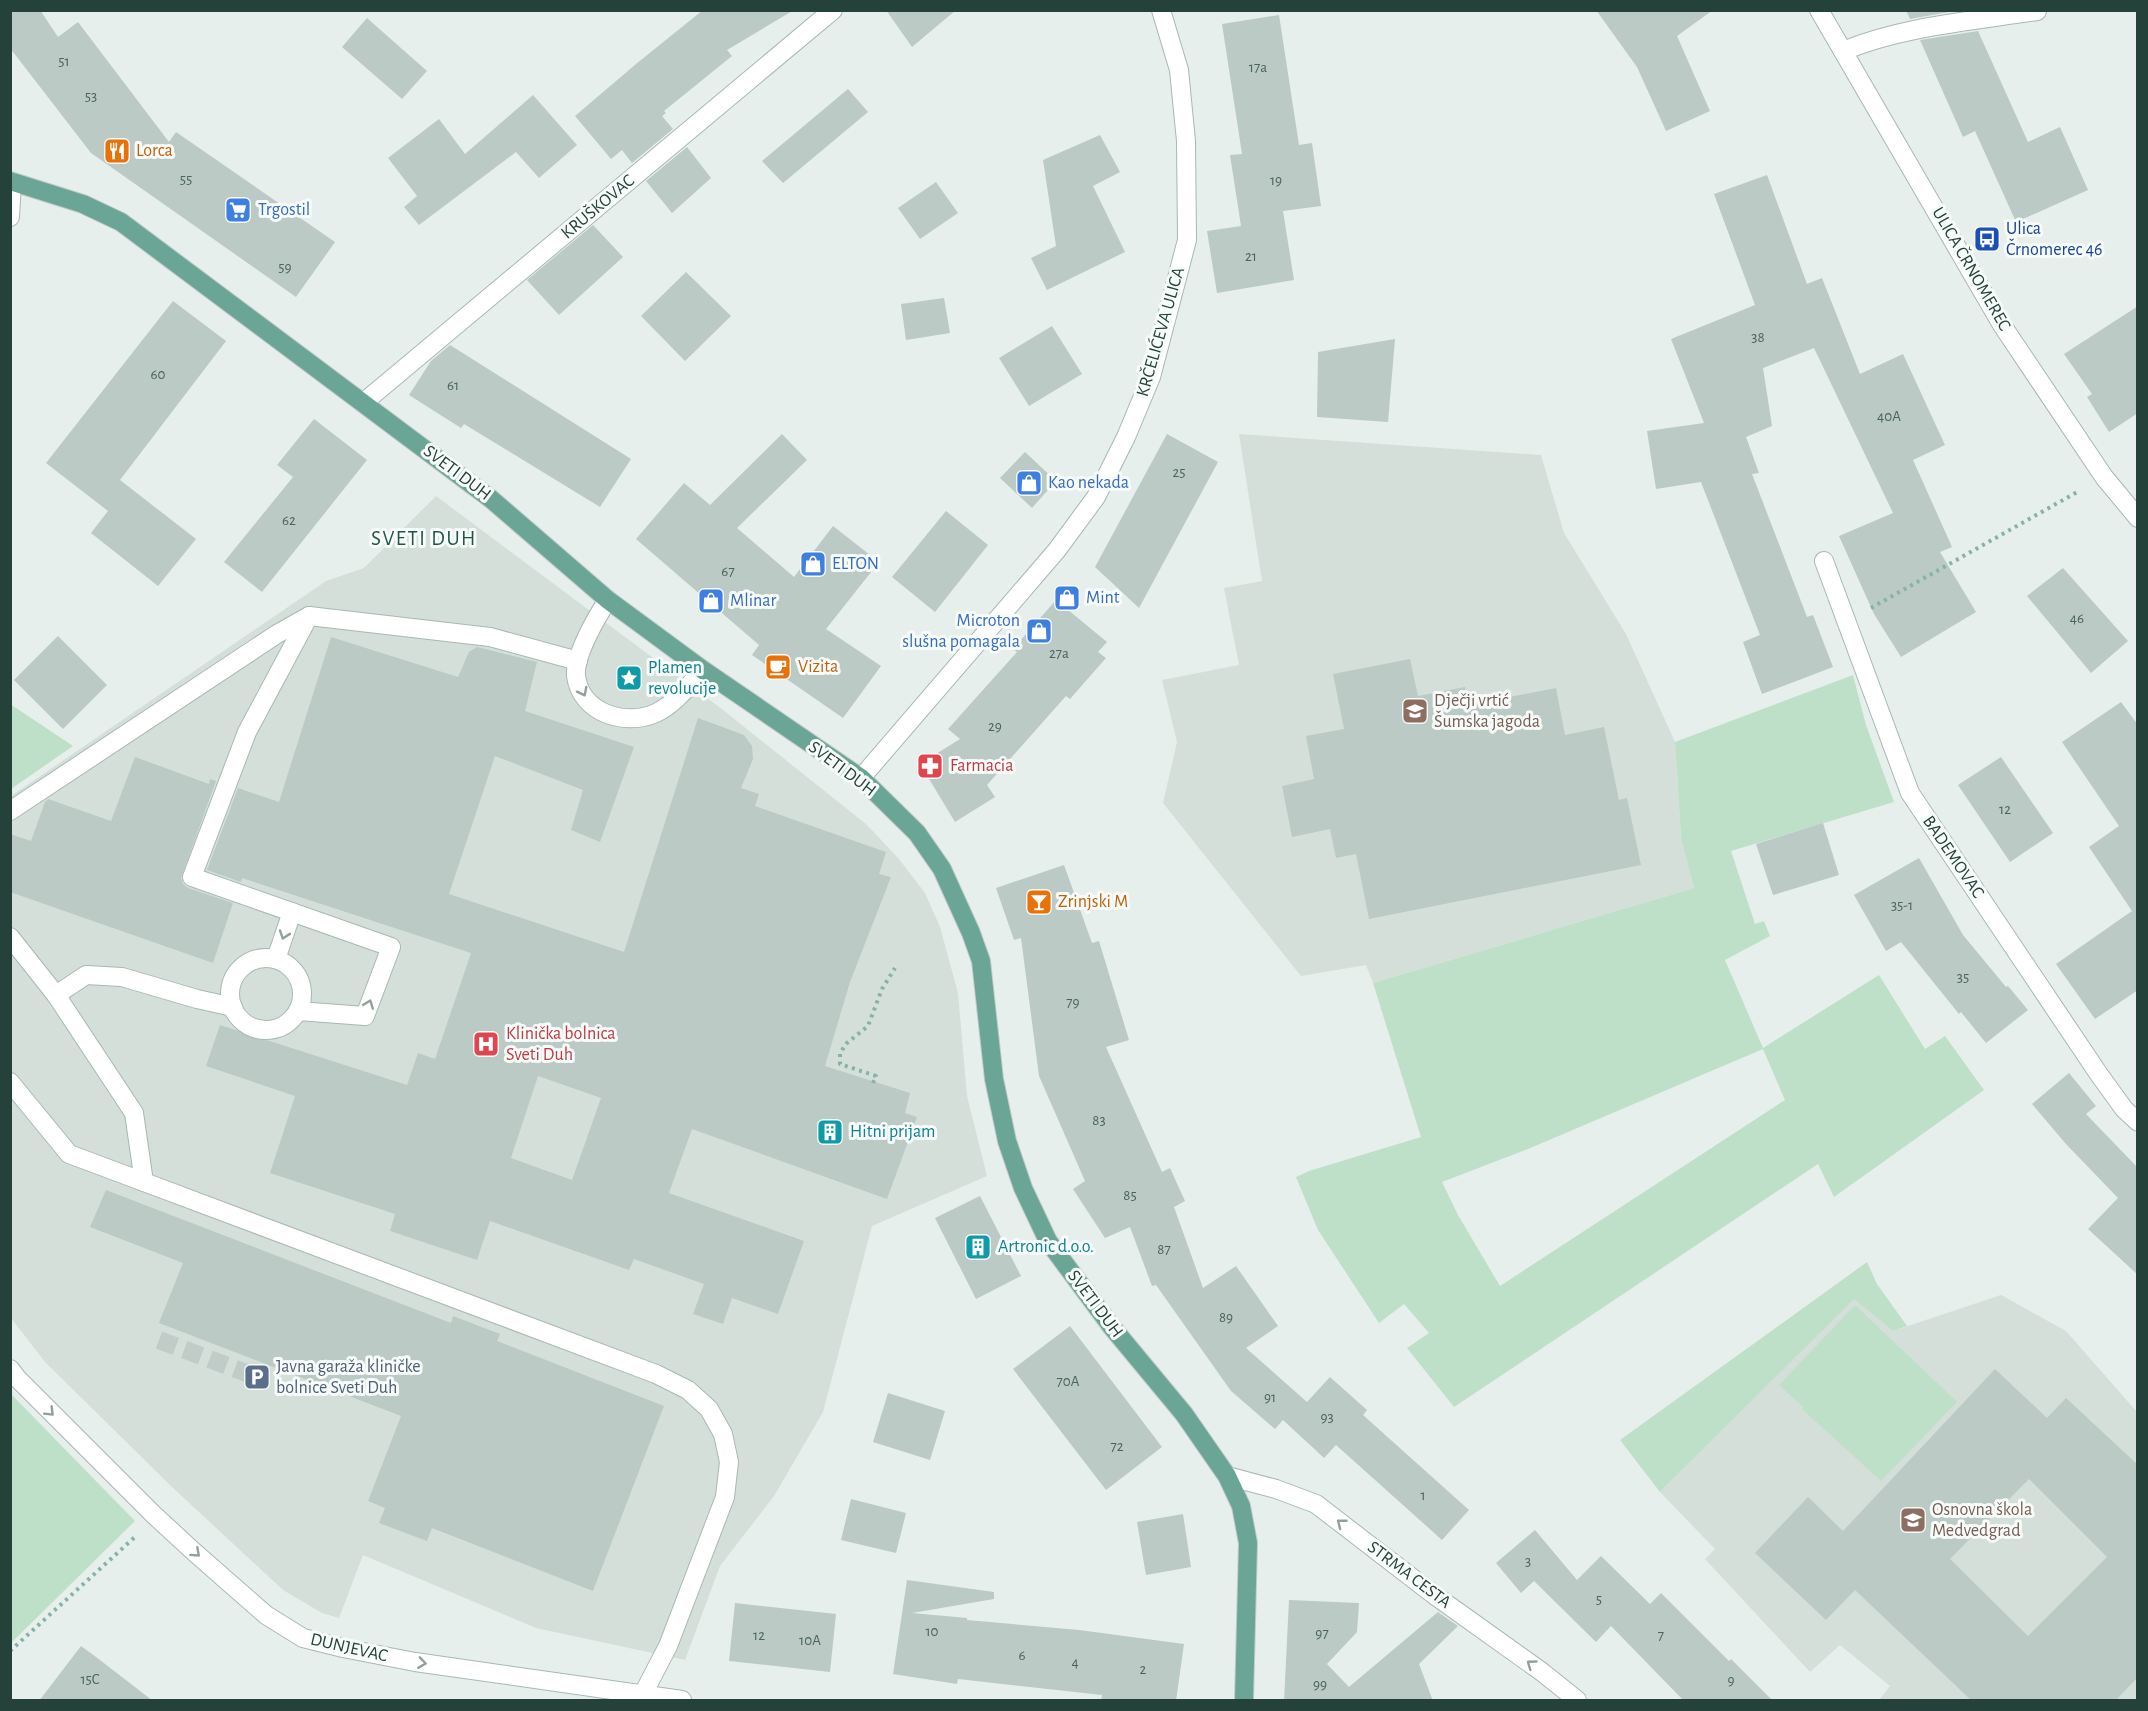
<svg xmlns="http://www.w3.org/2000/svg" width="2148" height="1711" font-family="'Alegreya Sans',sans-serif">
<rect width="100%" height="100%" fill="#e6efeb"/>
<g fill="#d4dfda">
<path d="M1239,434l302,21 23,78 62,101 49,108 6,97 13,49 -321,95 -7,-18 -65,11 -138,-173 14,-61 -15,-62 77,-15 -15,-77 38,-7z"/>
<path d="M436,496l287,214 143,114 33,35 26,34 15,34 18,66 9,103 20,80 -115,50 -49,186 -49,84 -54,70 -35,94 -149,-32 -173,-73 -24,63 -17,-5 -39,-23 -111,-103 -127,-125 -34,-44v-522l315,-215 38,-13z"/>
<path d="M2001,1295l65,36 71,81v288h-258l11,-14 -50,-41 -30,27 -105,-113 10,-10 -55,-57 194,-194 39,33z"/>
</g>
<g fill="#bfe0c8" fill-rule="evenodd">
<path d="M1853,675l13,50 28,77 -163,49 24,73 9,-3 6,15 -45,24 38,88 116,-73 46,74 20,-13 39,54 -150,107 -16,-33 -364,243 -47,-59 22,-15 -25,-29 -25,19 -61,-93 -22,-53 13,-6 112,-34 -48,-154 321,-95 -13,-49 -6,-97zM1763,1049l22,51 -285,186 -42,-71 -16,-33 86,-33z"/>
<path d="M10,704l63,42 -62,43h-1z"/>
<path d="M1867,1262l10,22 30,42 -14,5 -39,-32 -194,193 -40,-52z"/>
<path d="M1855,1305l102,97 -76,79 -79,-72 1,-2 -24,-22z"/>
<path d="M11,1394l124,127 -124,122z"/>
</g>
<g fill="#bbcac4" fill-rule="evenodd">
<path d="M10,10h30l18,27 20,-15 91,120 7,-10 159,110 -39,55 -205,-144 -81,-105z"/>
<path d="M703,10h91l-67,40 5,6 -68,55 2,2 -4,3 11,13 -41,34 -10,-13 -11,9 -36,-43 61,-52z"/>
<path d="M886,10h70l-44,37z"/>
<path d="M1596,10h117l-36,26 33,75 -44,20 -29,-64z"/>
<path d="M1906,10h54l-50,9z"/>
<path d="M1279,15l20,130 13,-2 9,63 -38,5 11,69 -77,13 -10,-62 34,-5 -11,-71 12,-1 -20,-130z"/>
<path d="M367,18l60,53 -25,28 -60,-52z"/>
<path d="M1978,31l50,111 32,-15 28,63 -72,32 -41,-91 -12,6 -43,-97z"/>
<path d="M848,89l20,23 -85,71 -21,-22z"/>
<path d="M533,95l44,50 -38,33 -23,-26 -97,73 -15,-18 13,-11 -29,-38 51,-39 26,35z"/>
<path d="M1100,135l20,37 -27,14 32,66 -78,38 -16,-32 25,-12 -13,-86z"/>
<path d="M687,147l24,31 -39,35 -26,-32z"/>
<path d="M1767,175l40,109 15,-6 38,96 43,-20 42,91 -32,15 39,87 -12,5 36,60 -75,45 -27,-43 -35,-78 54,-23 -79,-165 -51,20 9,58 -26,11 13,36 -7,1 55,143 6,-2 20,52 -71,27 -19,-52 17,-7 -59,-153 -45,7 -9,-58 57,-8 -33,-84 84,-34 -41,-111z"/>
<path d="M936,182l22,31 -38,26 -22,-31z"/>
<path d="M593,225l30,32 -64,58 -32,-35z"/>
<path d="M686,272l45,44 -46,45 -44,-45z"/>
<path d="M944,298l6,35 -44,7 -5,-36z"/>
<path d="M173,301l53,40 -106,139 76,59 -38,47 -67,-53 17,-22 -62,-48z"/>
<path d="M2138,306v107l-29,19 -22,-35 5,-3 -28,-40z"/>
<path d="M1052,326l30,48 -53,32 -30,-48z"/>
<path d="M1395,339l-7,83 -71,-5 1,-65z"/>
<path d="M450,345l181,114 -31,48 -136,-83 -3,4 -52,-33 22,-34z"/>
<path d="M314,419l53,41 -105,132 -38,-30 69,-85 -16,-12z"/>
<path d="M782,434l25,26 -70,68 57,49 39,-51 46,36 -53,67 55,37 -38,52 -91,-63 7,-10 -123,-106 48,-56 26,22z"/>
<path d="M1167,434l51,28 -79,146 -44,-41z"/>
<path d="M1025,452l31,29 -24,27 -32,-30z"/>
<path d="M946,511l42,34 -53,67 -43,-35z"/>
<path d="M2063,568l65,73 -37,32 -64,-77z"/>
<path d="M1056,600l51,42 -9,10 8,6 -36,41 -4,-3 -79,89 8,12 -40,25 -35,-58 40,-25 -12,-10 69,-77 -4,-3z"/>
<path d="M58,636l49,49 -44,44 -49,-49z"/>
<path d="M331,637l127,40 11,-25 8,-5 60,15 -12,49 109,36 -34,95 -29,-12 12,-40 -88,-34 -46,138 175,58 74,-234 46,17 8,11 1,13 -12,29 18,6 -4,12 131,46 -7,22 12,3 -41,105 -25,84 85,27 -5,20 12,4 -30,82 -195,-70 -23,64 135,48 -26,73 -46,-16 -9,26 -30,-10 11,-30 -70,-25 -5,11 -139,-49 -13,39 -87,-29 5,-17 -125,-41 25,-77 -89,-30 14,-41 187,60 11,-32 17,6 36,-106 -229,-75 -1,4 -34,-12 31,-82 41,14zM538,1076l63,22 -29,82 -61,-22z"/>
<path d="M1410,659l8,37 47,-9 4,18 87,-17 9,47 39,-8 15,73 8,-2 14,67 -272,54 -13,-65 -20,4 -6,-29 -38,8 -10,-51 32,-7 -8,-43 38,-7 -11,-55z"/>
<path d="M2121,702l17,23v265l-43,29 -39,-55 76,-53 -43,-64 30,-21 -57,-84z"/>
<path d="M135,757l74,27 1,-5 6,2 -35,97 2,6 5,4 45,15 -20,60 -203,-71v-58l21,7 14,-39 3,-3 63,22z"/>
<path d="M2001,757l52,76 -43,29 -52,-77z"/>
<path d="M1823,823l16,52 -66,20 -17,-51z"/>
<path d="M1919,858l44,77 43,52 2,-1 20,24 -42,33 -25,-31 -2,2 -58,-72 -15,9 -32,-56z"/>
<path d="M1064,865l28,78 7,-2 30,99 -23,7 56,125 8,-4 15,33 -11,6 29,81 33,-22 42,60 -32,22 61,54 23,-25 37,33 -4,5 106,95 -27,30 -106,-95 -12,13 -41,-38 -8,9 -44,-38 -75,-106 -4,1 -22,-59 -25,11 -32,-49 12,-8 -46,-105 -18,-138 -7,2 -18,-52z"/>
<path d="M2069,1073l27,33 -10,8 52,54v107l-50,-46 30,-31 -52,-54 -34,-40z"/>
<path d="M106,1190l345,133 2,-7 47,18 -3,7 167,65 -71,185 -161,-63 -5,13 -48,-18 6,-15 -17,-7 33,-85 -242,-93 24,-60 -93,-36z"/>
<path d="M980,1196l41,80 -45,23 -41,-81z"/>
<path d="M1070,1326l92,121 -56,43 -93,-121z"/>
<path d="M1995,1369l52,49 19,-20 72,67v212l-23,24h-143l-117,-111 -29,30 -71,-67 53,-56 35,34zM2029,1479l78,78 -79,79 -78,-77z"/>
<path d="M888,1393l57,18 -15,49 -57,-18z"/>
<path d="M851,1499l55,14 -10,40 -55,-13z"/>
<path d="M1183,1514l8,53 -45,8 -9,-53z"/>
<path d="M1535,1530l42,50 24,-24 49,48 11,-11 68,68 2,-2 42,42h-89l-73,-75 -15,16 -62,-61 -13,12 -25,-30z"/>
<path d="M907,1580l87,12v7l-82,14 55,5v2l112,10 105,14 -8,57h-75l1,-6 -144,-16 -1,5 -64,-10z"/>
<path d="M1289,1600l70,3 -2,29 -30,32 22,23 89,-75 20,14 -39,38 14,37h-149z"/>
<path d="M735,1603l101,11 -6,58 -101,-11z"/>
<path d="M81,1646l15,11 57,44h-114z"/>
</g>
<g fill="none" stroke-linecap="round" stroke-linejoin="round">
<path stroke="#bfccc8" stroke-width="18" stroke-dasharray="18 9" stroke-linecap="butt" d="M159,1340l98,37"/>
<defs>
<g id="minor">
<path d="M1819,10l183,315 102,152 34,41"/>
<path d="M1843,51c61,-25 129,-30 194,-40"/>
<path d="M10,217l2,-35"/>
<path d="M363,403l470,-393"/>
<path d="M1824,561l86,232 188,280 26,36 14,13"/>
<path d="M608,600c-11,16 -34,56 -32,76 5,37 49,51 80,37 19,-9 33,-28 47,-43"/>
<path d="M861,778l196,-228 39,-53 30,-60 25,-60 36,-137 -1,-99 -7,-71 -18,-60"/>
<path d="M10,811l267,-177 32,-18 181,21 88,24"/>
<path d="M10,937l46,58 78,118 10,69 512,192 32,16 21,19 14,25 6,28 -4,35 -57,149 -25,48"/>
<circle cx="266" cy="994" r="36"/>
<path d="M276,959l16,-47"/>
<path d="M56,995l30,-20 36,2 75,22 36,8"/>
<path d="M298,1011l67,5 26,-69 -199,-70 55,-145 62,-116"/>
<path d="M10,1082l59,72 75,28"/>
<path d="M10,1369l7,9 136,136 40,37 73,64 37,23 40,10 72,14 267,38"/>
<path d="M1227,1476l49,13 40,15 121,93 105,75 35,28"/>
</g>
<path id="major" d="M10,181l73,23 38,18 370,277 117,101 95,70 158,108 56,55 25,36 29,64 10,28 13,118 13,62 16,47 25,53 63,85 73,88 43,62 14,30 7,37 -4,157"/>
</defs>
<use href="#minor" stroke="#a8b8b2" stroke-width="20"/>
<use href="#major" stroke="#c2cac8" stroke-width="20"/>
<g stroke="#86b3a5" stroke-width="4" stroke-dasharray="3 4.5" stroke-linecap="butt">
<path d="M1871,608l208,-117"/>
<path d="M873,1083l3,-7 -36,-12v-11l7,-10 21,-17 14,-37 13,-21"/>
<path d="M10,1651l126,-115"/>
</g>
<use href="#minor" stroke="#fff" stroke-width="18"/>
<use href="#major" stroke="#6aa596" stroke-width="18"/>
</g>
<defs><path id="oneway-chevron" d="M-2-3.5L2.5 0L-2 3.5" fill="none" stroke-width="1.6" stroke-linecap="round" stroke-linejoin="round" transform="scale(1.5)"/></defs>
<g stroke="#92a09c">
<use href="#oneway-chevron" transform="translate(583 692) rotate(63)"/>
<use href="#oneway-chevron" transform="translate(284 935) rotate(109)"/>
<use href="#oneway-chevron" transform="translate(369 1004) rotate(-69)"/>
<use href="#oneway-chevron" transform="translate(50 1412) rotate(45)"/>
<use href="#oneway-chevron" transform="translate(1341 1523) rotate(-142)"/>
<use href="#oneway-chevron" transform="translate(196 1553) rotate(42)"/>
<use href="#oneway-chevron" transform="translate(422 1663) rotate(8)"/>
<use href="#oneway-chevron" transform="translate(1531 1664) rotate(-144)"/>
</g>
<defs>
<symbol id="restaurant-square" viewBox="-11 -11 22 22"><rect x="-9" y="-9" width="18" height="18" rx="4" fill="#e8710a" stroke="#f7fbf9"/><path d="M-5-6h1v4h1v-4h1v4h1v-4h1v5L-1.5 .5V6h-2V.5L-5-1ZM5-6V6H3V1.5H1.5Q1.5-4 5-6Z" fill="#fff"/></symbol>
<symbol id="supermarket-square" viewBox="-11 -11 22 22"><rect x="-9" y="-9" width="18" height="18" rx="4" fill="#3f7fe0" stroke="#f7fbf9"/><path d="M-6-5.5h2.5l.6 2H6L4.5 2H-2.5L-4.4-4H-6ZM-1.5 3.2a1.3 1.3 0 1 0 .1 0ZM3 3.2a1.3 1.3 0 1 0 .1 0Z" fill="#fff"/></symbol>
<symbol id="bus-square" viewBox="-11 -11 22 22"><rect x="-9" y="-9" width="18" height="18" rx="4" fill="#1a4fb4" stroke="#f7fbf9"/><path d="M-5-6H5V4H4V6H2V4H-2V6H-4V4H-5ZM-3.5-4V0h7V-4ZM-3.5 1.2v1.5H-2V1.2ZM2 1.2v1.5H3.5V1.2Z" fill="#fff"/></symbol>
<symbol id="shop-square" viewBox="-11 -11 22 22"><rect x="-9" y="-9" width="18" height="18" rx="4" fill="#3f7fe0" stroke="#f7fbf9"/><path d="M-5-2.5h2.3a2.7 3.5 0 0 1 5.4 0H5L5.5 6h-11ZM-1.5-2.5h3a1.5 2.3 0 0 0-3 0Z" fill="#fff"/></symbol>
<symbol id="cafe-square" viewBox="-11 -11 22 22"><rect x="-9" y="-9" width="18" height="18" rx="4" fill="#e8710a" stroke="#f7fbf9"/><path d="M-5.5-4.5H6V0H3Q3 3.5 0 3.5H-2.5Q-5.5 3.5-5.5 0ZM3-3.2v2h1.7v-2ZM-6 4.5H4V6H-6Z" fill="#fff"/></symbol>
<symbol id="sight-square" viewBox="-11 -11 22 22"><rect x="-9" y="-9" width="18" height="18" rx="4" fill="#0f9aa8" stroke="#f7fbf9"/><path d="M0-6L1.8-2.2L6-1.7L2.9 1.2L3.7 5.4L0 3.3L-3.7 5.4L-2.9 1.2L-6-1.7L-1.8-2.2Z" fill="#fff"/></symbol>
<symbol id="school-square" viewBox="-11 -11 22 22"><rect x="-9" y="-9" width="18" height="18" rx="4" fill="#8d6e63" stroke="#f7fbf9"/><path d="M0-5L7-2L0 1L-7-2ZM-4 1L0 2.5L4 1V4Q0 6-4 4Z" fill="#fff"/></symbol>
<symbol id="pharmacy-square" viewBox="-11 -11 22 22"><rect x="-9" y="-9" width="18" height="18" rx="4" fill="#e0444e" stroke="#f7fbf9"/><path d="M-2-6h4v4h4v4h-4v4h-4v-4h-4v-4h4Z" fill="#fff"/></symbol>
<symbol id="bar-square" viewBox="-11 -11 22 22"><rect x="-9" y="-9" width="18" height="18" rx="4" fill="#e8710a" stroke="#f7fbf9"/><path d="M-6-5H6L.8 .8V4.5H3.5V6h-7V4.5H-.8V.8Z" fill="#fff"/></symbol>
<symbol id="hospital-square" viewBox="-11 -11 22 22"><rect x="-9" y="-9" width="18" height="18" rx="4" fill="#e0444e" stroke="#f7fbf9"/><path d="M-5-5h3v3.5h4V-5h3V5h-3V1.5h-4V5h-3Z" fill="#fff"/></symbol>
<symbol id="building-square" viewBox="-11 -11 22 22"><rect x="-9" y="-9" width="18" height="18" rx="4" fill="#0f9aa8" stroke="#f7fbf9"/><path d="M-4-6H4V6H1V3H-1V6H-4ZM-2.5-4.3h1.7v1.8h-1.7ZM.8-4.3h1.7v1.8H.8ZM-2.5-1h1.7V.8h-1.7ZM.8-1h1.7V.8H.8Z" fill="#fff"/></symbol>
<symbol id="parking-square" viewBox="-11 -11 22 22"><rect x="-9" y="-9" width="18" height="18" rx="4" fill="#5c6f8a" stroke="#f7fbf9"/><path d="M-3.5-5.5H1a3.5 3.5 0 0 1 0 7H-1V5.5H-3.5ZM-1-3.4V-.6H.8a1.4 1.4 0 0 0 0-2.8Z" fill="#fff"/></symbol>
</defs>
<g fill-rule="evenodd">
<use href="#restaurant-square" x="102" y="136" width="30" height="30"/>
<use href="#supermarket-square" x="223" y="195" width="30" height="30"/>
<use href="#bus-square" x="1972" y="224" width="30" height="30"/>
<use href="#shop-square" x="1014" y="468" width="30" height="30"/>
<use href="#shop-square" x="798" y="549" width="30" height="30"/>
<use href="#shop-square" x="1052" y="583" width="30" height="30"/>
<use href="#shop-square" x="696" y="586" width="30" height="30"/>
<use href="#shop-square" x="1024" y="616" width="30" height="30"/>
<use href="#cafe-square" x="763" y="652" width="30" height="30"/>
<use href="#sight-square" x="614" y="663" width="30" height="30"/>
<use href="#school-square" x="1400" y="696" width="30" height="30"/>
<use href="#pharmacy-square" x="915" y="751" width="30" height="30"/>
<use href="#bar-square" x="1024" y="887" width="30" height="30"/>
<use href="#hospital-square" x="471" y="1029" width="30" height="30"/>
<use href="#building-square" x="815" y="1117" width="30" height="30"/>
<use href="#building-square" x="963" y="1232" width="30" height="30"/>
<use href="#parking-square" x="242" y="1362" width="30" height="30"/>
<use href="#school-square" x="1898" y="1505" width="30" height="30"/>
</g>
<g text-anchor="middle" dominant-baseline="central" stroke-width="6" stroke-linejoin="round" paint-order="stroke">
<g font-size="15" fill="#4a645c">
<text x="64" y="61">51</text>
<text x="1258" y="67">17a</text>
<text x="91" y="96">53</text>
<text x="186" y="179">55</text>
<text x="1276" y="180">19</text>
<text x="1251" y="256">21</text>
<text x="285" y="267">59</text>
<text x="1758" y="337">38</text>
<text x="158" y="374">60</text>
<text x="453" y="385">61</text>
<text x="1889" y="416">40A</text>
<text x="1179" y="472">25</text>
<text x="289" y="520">62</text>
<text x="728" y="571">67</text>
<text x="2077" y="618">46</text>
<text x="1059" y="653">27a</text>
<text x="995" y="726">29</text>
<text x="2005" y="809">12</text>
<text x="1902" y="905">35-1</text>
<text x="1963" y="977">35</text>
<text x="1073" y="1002">79</text>
<text x="1099" y="1120">83</text>
<text x="1130" y="1195">85</text>
<text x="1164" y="1249">87</text>
<text x="1226" y="1317">89</text>
<text x="1068" y="1381">70A</text>
<text x="1270" y="1397">91</text>
<text x="1327" y="1417">93</text>
<text x="1117" y="1446">72</text>
<text x="1423" y="1495">1</text>
<text x="1528" y="1561">3</text>
<text x="1599" y="1599">5</text>
<text x="932" y="1631">10</text>
<text x="1322" y="1633">97</text>
<text x="759" y="1635">12</text>
<text x="1661" y="1635">7</text>
<text x="810" y="1640">10A</text>
<text x="1022" y="1655">6</text>
<text x="1075" y="1662">4</text>
<text x="1143" y="1669">2</text>
<text x="90" y="1679">15C</text>
<text x="1731" y="1680">9</text>
<text x="1320" y="1684">99</text>
</g>
<g font-size="18" fill="#c56008" stroke="#f7fbf9" text-anchor="start">
<text x="136" y="151">Lorca</text>
<text x="798" y="667">Vizita</text>
<text x="1058" y="902">Zrinjski M</text>
</g>
<g font-size="18" fill="#24423a" stroke="#f7fbf9">
<text transform="translate(598 207) rotate(-40)">KRUŠKOVAC</text>
<text transform="translate(1971 269) rotate(60)">ULICA ČRNOMEREC</text>
<text transform="translate(1161 332) rotate(-74)">KRČELIĆEVA ULICA</text>
<text transform="translate(457 473) rotate(37)">SVETI DUH</text>
<text transform="translate(842 769) rotate(37)">SVETI DUH</text>
<text transform="translate(1953 857) rotate(56)">BADEMOVAC</text>
<text transform="translate(1095 1304) rotate(53)">SVETI DUH</text>
<text transform="translate(1409 1575) rotate(37)">STRMA CESTA</text>
<text transform="translate(349 1648) rotate(13)">DUNJEVAC</text>
</g>
<g font-size="18" fill="#366cbe" stroke="#f7fbf9" text-anchor="start">
<text x="258" y="210">Trgostil</text>
<text x="1048" y="483">Kao nekada</text>
<text x="832" y="564">ELTON</text>
<text x="1086" y="598">Mint</text>
<text x="730" y="601">Mlinar</text>
<text x="1020" y="621" text-anchor="end">Microton<tspan x="1020" dy="21">slušna pomagala</tspan></text>
</g>
<g font-size="18" fill="#164399" stroke="#f7fbf9" text-anchor="start">
<text x="2006" y="229">Ulica<tspan x="2006" dy="21">Črnomerec 46</tspan></text>
</g>
<g font-size="18" fill="#0d838f" stroke="#f7fbf9" text-anchor="start">
<text x="648" y="668">Plamen<tspan x="648" dy="21">revolucije</tspan></text>
<text x="850" y="1132">Hitni prijam</text>
<text x="998" y="1247">Artronic d.o.o.</text>
</g>
<g font-size="18" fill="#785e54" stroke="#f7fbf9" text-anchor="start">
<text x="1434" y="701">Dječji vrtić<tspan x="1434" dy="21">Šumska jagoda</tspan></text>
<text x="1932" y="1510">Osnovna škola<tspan x="1932" dy="21">Medvedgrad</tspan></text>
</g>
<g font-size="18" fill="#be3a42" stroke="#f7fbf9" text-anchor="start">
<text x="950" y="766">Farmacia</text>
<text x="506" y="1034">Klinička bolnica<tspan x="506" dy="21">Sveti Duh</tspan></text>
</g>
<g font-size="18" fill="#4e5e75" stroke="#f7fbf9" text-anchor="start">
<text x="276" y="1367">Javna garaža kliničke<tspan x="276" dy="21">bolnice Sveti Duh</tspan></text>
</g>
<g font-size="21" letter-spacing="1.5" fill="#1f5548" stroke="#f7fbf9">
<text x="424" y="538">SVETI DUH</text>
</g>
</g>
<rect width="2148" height="1711" fill="none" stroke="#24423a" stroke-width="24"/>
</svg>
